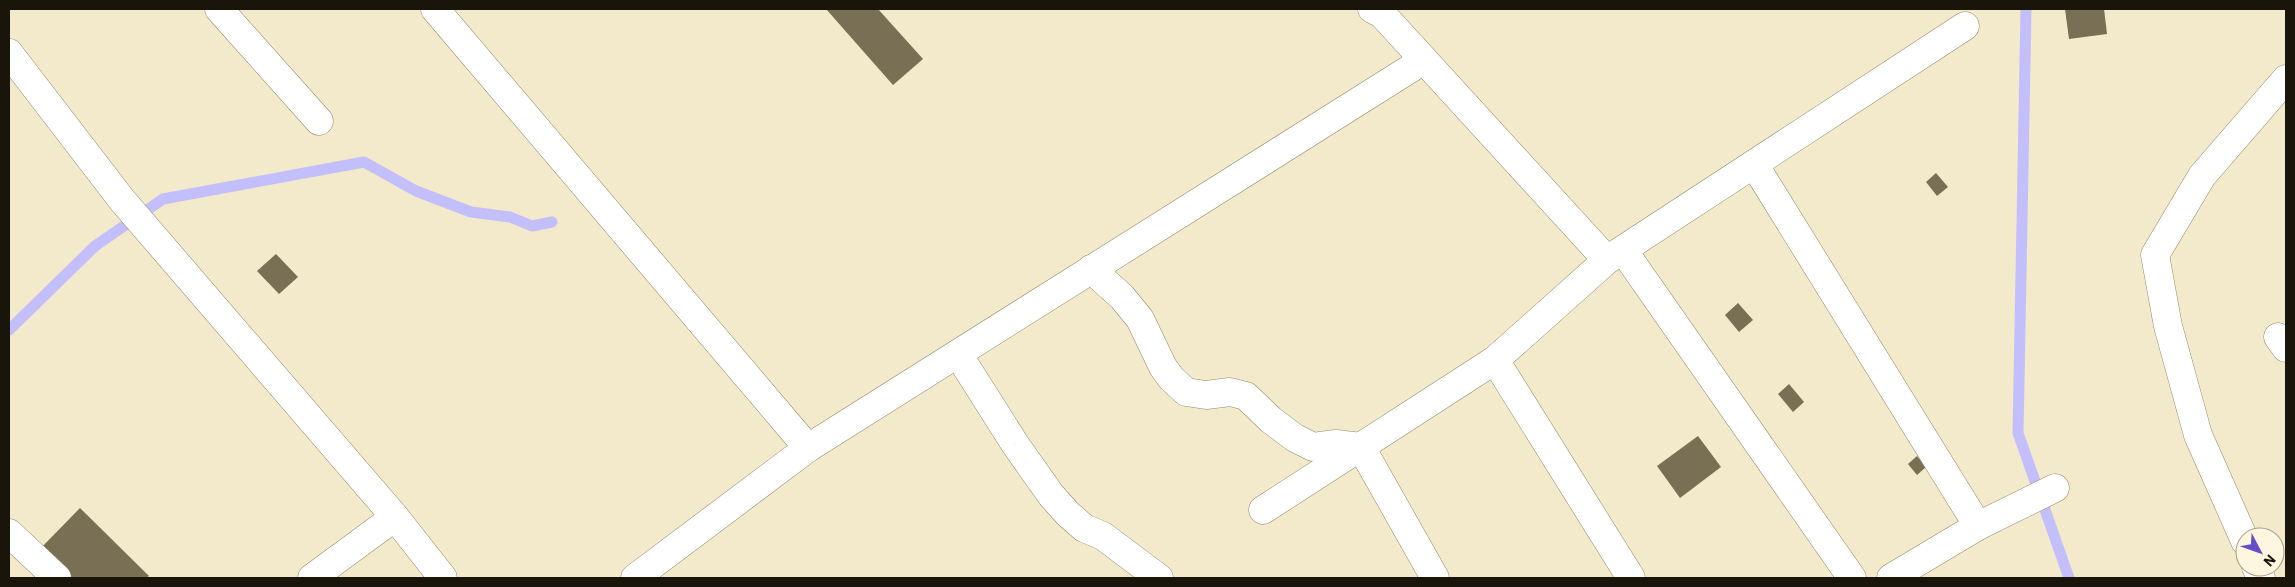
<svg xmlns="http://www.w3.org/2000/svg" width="2295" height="587" font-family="'IBM Plex Sans',sans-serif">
<rect width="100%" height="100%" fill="#f3e9cb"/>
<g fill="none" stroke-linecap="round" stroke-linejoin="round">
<g stroke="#c3bffc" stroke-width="11">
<path d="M2026,9l-8,424 51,145"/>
<path d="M9,330l86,-84 68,-47 201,-37 52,29 55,21 39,5 22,9 20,-4"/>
</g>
</g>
<g fill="#786f54">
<path d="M826,9h52l45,50 -30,26z"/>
<path d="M2065,9h39l3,25 -38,5z"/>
<path d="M1936,173l12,14 -11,9 -11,-14z"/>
<path d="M276,254l22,23 -19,17 -22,-23z"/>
<path d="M1738,303l15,17 -14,12 -14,-17z"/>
<path d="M1789,384l15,18 -11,10 -15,-18z"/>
<path d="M1698,436l23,31 -41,31 -23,-32z"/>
<path d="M1917,456l9,11 -9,8 -9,-11z"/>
<path d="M80,508l69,68 -3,2h-83l-26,-26z"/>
</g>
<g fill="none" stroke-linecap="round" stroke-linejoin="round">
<defs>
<g id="minor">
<path d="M219,9l100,112"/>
<path d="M435,9l373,439"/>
<path d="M1372,9l10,5 225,246"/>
<path d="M9,53l113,147 273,317 48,61"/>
<path d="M1754,164l224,362"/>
<path d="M1623,250l229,328"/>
<path d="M1091,269l31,28 18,22 23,48 8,11 15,14 20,3 24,-3 16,4 25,24 24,18 18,9 23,-3 25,3 74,131"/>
<path d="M2278,337l8,11"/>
<path d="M958,354l57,90 36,51 17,19 16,14 19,8 56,42"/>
<path d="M1495,360l136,218"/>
<path d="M1263,510l232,-150 112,-100 358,-234"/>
<path d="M9,533l48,45"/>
<path d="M2245,541l-47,-106 -30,-109 -13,-71 47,-79 84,-97"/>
<path d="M2256,567l5,11"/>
<path d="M312,578l83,-61"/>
<path d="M635,578l173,-130 616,-388"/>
<path d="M1891,578l87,-52 77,-38"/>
</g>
</defs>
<use href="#minor" stroke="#91886d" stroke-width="29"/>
<use href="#minor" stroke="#fff" stroke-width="28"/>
</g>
<rect width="2295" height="587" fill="none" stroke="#19150b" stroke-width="20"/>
<g transform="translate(2260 552) rotate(131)"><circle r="24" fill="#fef6de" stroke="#a29c8a"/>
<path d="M0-4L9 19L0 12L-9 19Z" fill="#664ec7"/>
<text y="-8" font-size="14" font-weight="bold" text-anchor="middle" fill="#19150b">N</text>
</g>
</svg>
